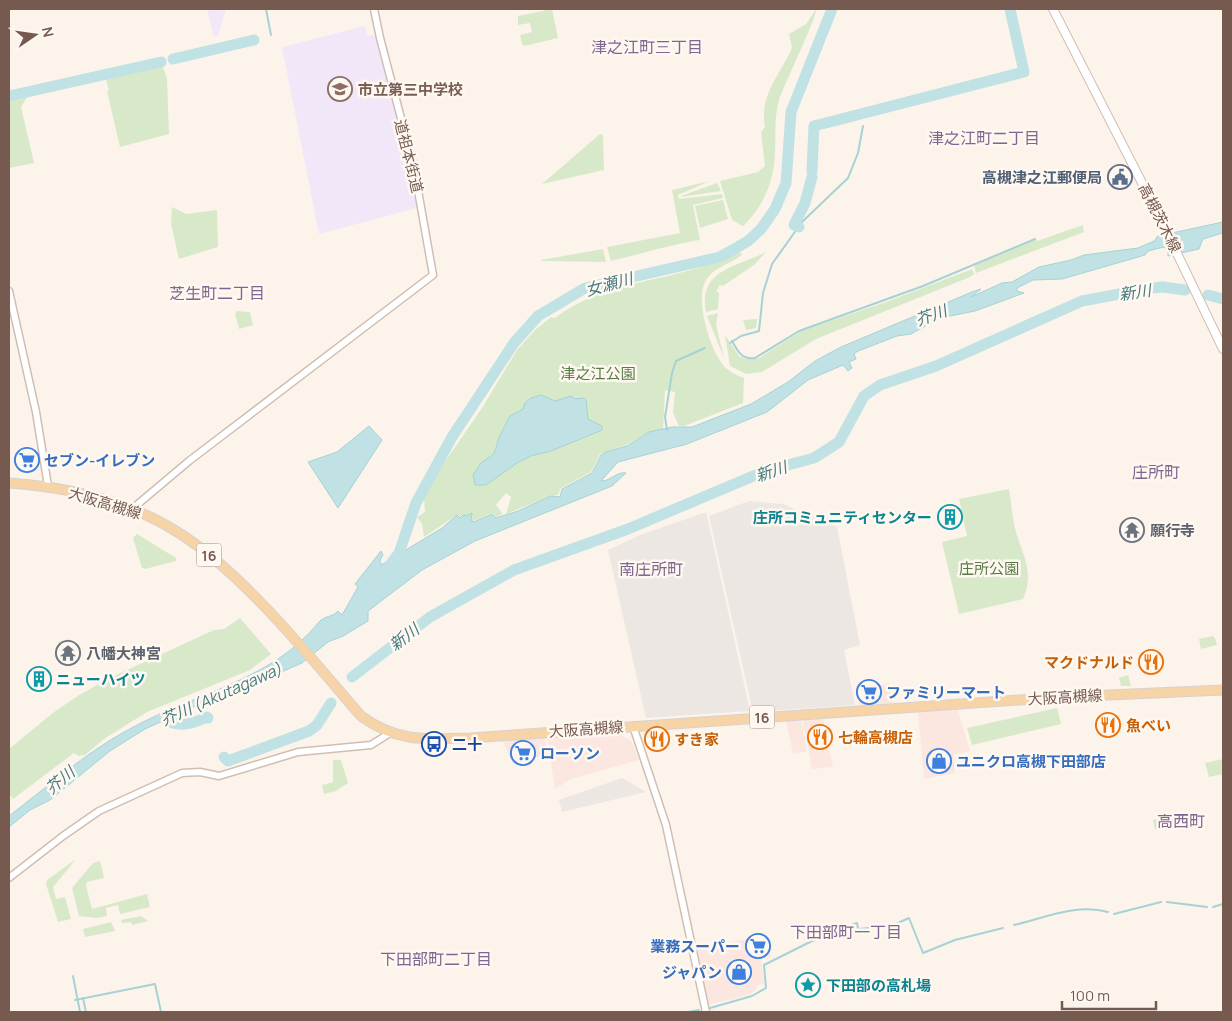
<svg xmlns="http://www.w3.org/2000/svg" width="1232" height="1021" font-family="Manrope,'Noto Sans JP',sans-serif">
<rect width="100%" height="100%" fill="#fcf4eb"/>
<g fill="#fbe6e0">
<path d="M889,683l4,20 -34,3 -2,-15z"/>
<path d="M958,710l12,41 -17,4 2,18 -31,6 -6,-67z"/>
<path d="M823,719l10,48 -21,2 -9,-49z"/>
<path d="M801,720l6,31 -14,3 -7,-33z"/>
<path d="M614,731l18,11 7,18 -68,19 -16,10 -8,-53z"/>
<path d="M544,736l4,18 -35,10 -11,-25z"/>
<path d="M768,935l3,22 -16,2h6l3,25 -7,1v3l-8,7 -42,10 -6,-37 9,-2 -9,1 -4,-19z"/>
</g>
<g fill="#ede7e3">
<path d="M749,501l34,3 54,23 23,118 -16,5 11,55 -102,7 -44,-196z"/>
<path d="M706,512l44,199 -104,7 -38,-168 32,-15z"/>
<path d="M622,778l24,14 -84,20 -3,-12z"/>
</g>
<g fill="#f1e7f8">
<path d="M207,9h19l-8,27 -5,-1z"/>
<path d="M365,26l2,10 7,-1 36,134 7,39 -98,26 -37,-187z"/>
</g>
<g fill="#d8e9c9">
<path d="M552,9l6,29 -33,8 -3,-2 -2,-9 12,-3 -2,-9 -12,2v-9z"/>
<path d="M816,9c2,6 -32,76 -37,91 -5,18 -3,36 -4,54 -1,27 -12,54 -32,72l-11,-6 -12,-39 38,-9 7,-6 -4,-34 4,-5c-6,-32 15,-52 27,-79l-3,-14 17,-10z"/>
<path d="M161,63l6,15 2,56 -49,13 -13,-56 2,-1 -4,-14z"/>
<path d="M26,94l1,3 -6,10 13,56 -25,5v-70z"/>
<path d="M600,134l3,1 1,35 -62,14z"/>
<path d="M710,181l-32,14 1,4 43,-5 1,4 -30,7 7,35c-31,5 -59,14 -89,21l-4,-14 73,-14 -8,-43z"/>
<path d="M717,183l4,8 -40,6v-1z"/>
<path d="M723,200l5,19 -28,9 -5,-22z"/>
<path d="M172,207l14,7 31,-4 1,37 -39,12 -8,-35z"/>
<path d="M1083,225l1,7 -108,41 -2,-8 62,-26 1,2z"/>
<path d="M603,249l3,13 -65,-1v-1z"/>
<path d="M739,251l3,4c-13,10 -29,12 -37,27 -10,19 6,73 22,87 5,4 11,7 17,9l-1,25 -59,23h-5l-6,-13 2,-21 -10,-2 -2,40 -14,2 -23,13 -26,9 -9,18 -30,16 -3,7 -7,1 -45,18 5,-17 -5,-4 -10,12 7,9 -7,3 -4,-4 -18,8h-2v-8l-6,3 -2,-3 -4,4 -3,-2 -33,22 -2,-13 -5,-7 8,-5 -1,-14 9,-19 49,-71 35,-58 18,-20 16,-13 4,1c53,-41 127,-35 184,-67z"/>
<path d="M766,252l-12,13 -31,21 -3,-1 -4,6 3,2 -1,16 -12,3c-9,-43 34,-46 60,-60z"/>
<path d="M972,269l2,5 -4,3 -154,62 -54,33 -16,2 -16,-8 -5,-31 14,21 7,3 13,-1 42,-27 85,-29z"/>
<path d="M237,311l13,1 3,13 -14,4 -4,-15z"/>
<path d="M718,313l-2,12 8,33 -17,-42z"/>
<path d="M757,319l-1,9 -10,2 -3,-10z"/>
<path d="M1009,489c2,12 3,24 5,35 6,29 22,44 9,75l-64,15 -17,-72 25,-6 -8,-37z"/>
<path d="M137,534l39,24v3l-31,8 -3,-1 -9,-30z"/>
<path d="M240,618l31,36 -21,16 -103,42 -43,27 -19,16 -6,1 -5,-3 -61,46 -4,-5v-45l45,-37 25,-17 35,-19 100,-46 10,-1z"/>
<path d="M1213,636l2,2 2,7 -16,4 -2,-10z"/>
<path d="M69,639l2,8 -5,1 2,6h4l1,4 -8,2v3h-3l-4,-21z"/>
<path d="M1128,675l3,11h-10l-2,-8z"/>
<path d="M1057,708l4,16 -89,21 -5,-17z"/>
<path d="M1223,759v15l-14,3 -4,-14z"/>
<path d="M333,760h8l7,23 -12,8 -12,3 -2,-9 11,-3z"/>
<path d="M1174,815l3,11 -22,4 -2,-10z"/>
<path d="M76,859l-23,28 3,12 9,-2 6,22 -13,3 -12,-38 1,-4z"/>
<path d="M100,861l4,17 -17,4 -1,4 6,23 55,-15 3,13 -30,7 -2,-9 -12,3 1,8 -10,2 -18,-2 -7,-28 21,-25z"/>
<path d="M141,916l7,5 -16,4 -1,-3 -9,1 -1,-3z"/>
<path d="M111,922l4,9 -30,6 -2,-8z"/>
</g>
<g fill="#c0e2e5" stroke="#a6d2d6">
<path d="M1223,222v11l-20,6 -4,10 -31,7v-5l-4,-4 -16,4 -3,4 -83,24 -29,1 -16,8v3l7,2 -49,18 -35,7 -29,16 -14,2 -39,15 -4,3 2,5 -7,3 3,6 -4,3 -5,-6 -35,15 -41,32 -80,32 -69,18 -17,19c8,1 16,-10 25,-8l-14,13 -137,55 -53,29 -54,41v10l-25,15 -15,6 -26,21 -60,26 -20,5 -77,35 -35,22 -60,49 -20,10 -21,17v-11c38,-29 75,-62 117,-85 65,-37 145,-49 193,-109 5,-6 14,-5 19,-11l4,4 16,-28 -3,-3 26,-33 2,4 -3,5 1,5 61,-37 15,-13 3,3 4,-4 2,2 6,-3 -1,8 3,1 18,-8 4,4 22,-7 33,-15 9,1 2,-8 30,-16 9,-18 5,-3 21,-6 22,-14 23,-5h20l59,-23 37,-22 27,-21 26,-14 131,-55 9,-3 -10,8 31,-14 10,-1 27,-15 32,-7 13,-5 54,-7 16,-7 4,-5z"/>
<path d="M541,395l14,6 16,-5 4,3 9,-1 2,2 2,19 14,7v4l-51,21 -20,5 -14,7 -31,22h-11l-2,-10 8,-12 13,-9 6,-19 10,-19 13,-7 2,-6 6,-5z"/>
<path d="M369,426l13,14 -44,68 -30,-46 29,-10z"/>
</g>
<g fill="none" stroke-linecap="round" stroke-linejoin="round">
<g stroke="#a6d2d6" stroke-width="2">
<path d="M266,9l5,26"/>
<path d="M732,341c6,11 10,19 23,17l44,-27 124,-45 112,-47"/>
<path d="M730,343l11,-7 18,-5 4,-38 9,-29 30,-42 46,-44 10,-25 5,-27"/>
<path d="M667,430l-2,-13 7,-44 4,-12 29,-13"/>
<path d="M1167,902l40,5"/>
<path d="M1213,907l10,-3"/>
<path d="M1114,914l47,-12"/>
<path d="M1014,925c30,-7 63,-22 94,-13"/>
<path d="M73,976l7,36"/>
<path d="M83,998l3,14"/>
<path d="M75,1000l80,-16 6,28"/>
<path d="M710,1008l42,-12 14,-8 -2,-23 62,-31 31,-11 1,6 33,-3 18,-8 14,35 32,-13 48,-12"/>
<path d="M688,1012l11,-2"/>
</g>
<g stroke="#c0e2e5" stroke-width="11">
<path d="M173,59l81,-19"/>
<path d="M9,96l152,-34"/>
<path d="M812,171l2,-45 210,-54 -14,-63"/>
<path d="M799,227l-5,-2 11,-22 7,-26"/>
<path d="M1208,295l15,4"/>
<path d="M390,565l9,-12 17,-50 36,-66 62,-94 24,-27 47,-28 135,-31 28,-16 13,-12 14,-20 11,-26 5,-71 41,-103"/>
<path d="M352,677l78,-60 84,-47 114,-41 137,-58 49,-13 25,-16 25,-46 16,-11 56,-19 146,-65 69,-13 12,-1 22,3"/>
<path d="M163,717c14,12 29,7 44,0l1,1"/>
<path d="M224,757l4,4 81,-30 8,-6 14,-22"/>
</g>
<defs>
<g id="tertiary">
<path d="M9,291l27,121 12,74"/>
<path d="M132,509l57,-48 244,-186 -19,-107 -34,-130 -6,-29"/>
<path d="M633,726l33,99 40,187"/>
<path d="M9,878l54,-42 36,-25 83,-38 18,-1 19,4 79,-24 73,-7 19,-12"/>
</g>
<path id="secondary" d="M1053,9l107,209 63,131"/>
<path id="primary" d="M9,483c58,4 120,18 170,50 66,42 130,123 182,183 37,27 65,23 109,22l593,-41 160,-7"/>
</defs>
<use href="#tertiary" stroke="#d0beb3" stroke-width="9"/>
<use href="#secondary" stroke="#d3beb1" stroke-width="10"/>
<use href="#primary" stroke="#d9d1ce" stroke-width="11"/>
<use href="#tertiary" stroke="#fff" stroke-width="6"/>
<use href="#secondary" stroke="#fff" stroke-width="8"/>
<use href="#primary" stroke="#f6d4a8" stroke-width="9"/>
</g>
<defs>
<symbol id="school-ring" viewBox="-11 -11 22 22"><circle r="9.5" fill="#fef8f1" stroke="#8d6e63" stroke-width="1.5"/><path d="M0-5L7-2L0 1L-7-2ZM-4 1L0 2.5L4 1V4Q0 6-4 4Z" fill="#8d6e63"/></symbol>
<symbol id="civic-ring" viewBox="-11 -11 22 22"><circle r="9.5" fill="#fef8f1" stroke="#5c6f8a" stroke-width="1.5"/><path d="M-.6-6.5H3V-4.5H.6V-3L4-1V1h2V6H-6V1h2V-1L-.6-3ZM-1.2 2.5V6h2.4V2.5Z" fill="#5c6f8a"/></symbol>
<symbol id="supermarket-ring" viewBox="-11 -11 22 22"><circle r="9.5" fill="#fef8f1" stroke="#3f7fe0" stroke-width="1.5"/><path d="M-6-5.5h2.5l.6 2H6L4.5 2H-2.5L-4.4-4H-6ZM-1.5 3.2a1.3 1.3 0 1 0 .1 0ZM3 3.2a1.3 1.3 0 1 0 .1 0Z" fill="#3f7fe0"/></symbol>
<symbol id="building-ring" viewBox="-11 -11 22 22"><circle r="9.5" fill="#fef8f1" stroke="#0f9aa8" stroke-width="1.5"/><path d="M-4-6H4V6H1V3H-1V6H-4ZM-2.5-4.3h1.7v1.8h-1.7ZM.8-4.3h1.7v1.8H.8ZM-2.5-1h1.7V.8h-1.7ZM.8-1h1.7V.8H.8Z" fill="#0f9aa8"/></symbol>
<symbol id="temple-ring" viewBox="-11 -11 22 22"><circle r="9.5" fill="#fef8f1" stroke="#6b7280" stroke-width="1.5"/><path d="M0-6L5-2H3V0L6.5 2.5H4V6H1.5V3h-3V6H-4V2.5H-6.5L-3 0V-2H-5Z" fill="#6b7280"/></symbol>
<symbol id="restaurant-ring" viewBox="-11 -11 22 22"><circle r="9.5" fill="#fef8f1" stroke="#e8710a" stroke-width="1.5"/><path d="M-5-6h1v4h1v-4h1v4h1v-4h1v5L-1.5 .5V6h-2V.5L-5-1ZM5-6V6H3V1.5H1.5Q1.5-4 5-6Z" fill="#e8710a"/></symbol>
<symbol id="bus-ring" viewBox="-11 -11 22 22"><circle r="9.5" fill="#fef8f1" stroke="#1a4fb4" stroke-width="1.5"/><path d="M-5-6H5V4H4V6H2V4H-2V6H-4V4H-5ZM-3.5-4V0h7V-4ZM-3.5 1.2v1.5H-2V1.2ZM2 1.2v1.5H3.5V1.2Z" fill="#1a4fb4"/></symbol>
<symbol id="shop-ring" viewBox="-11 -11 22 22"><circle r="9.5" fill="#fef8f1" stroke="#3f7fe0" stroke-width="1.5"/><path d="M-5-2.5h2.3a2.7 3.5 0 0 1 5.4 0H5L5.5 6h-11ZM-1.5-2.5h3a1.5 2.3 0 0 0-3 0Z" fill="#3f7fe0"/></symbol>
<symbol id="sight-ring" viewBox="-11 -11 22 22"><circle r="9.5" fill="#fef8f1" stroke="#0f9aa8" stroke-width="1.5"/><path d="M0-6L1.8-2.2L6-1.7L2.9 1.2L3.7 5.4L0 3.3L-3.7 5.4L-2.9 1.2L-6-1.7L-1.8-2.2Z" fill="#0f9aa8"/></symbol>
</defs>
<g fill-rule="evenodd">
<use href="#school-ring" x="326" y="75" width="28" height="28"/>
<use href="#civic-ring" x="1106" y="163" width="28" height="28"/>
<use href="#supermarket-ring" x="13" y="446" width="28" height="28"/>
<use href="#building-ring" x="936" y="503" width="28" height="28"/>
<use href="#temple-ring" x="1118" y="516" width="28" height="28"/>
<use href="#temple-ring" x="54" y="639" width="28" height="28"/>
<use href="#restaurant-ring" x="1137" y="648" width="28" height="28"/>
<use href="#building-ring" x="25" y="665" width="28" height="28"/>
<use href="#supermarket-ring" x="855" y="678" width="28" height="28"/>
<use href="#restaurant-ring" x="1094" y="711" width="28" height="28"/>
<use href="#restaurant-ring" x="806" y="723" width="28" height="28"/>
<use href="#restaurant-ring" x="643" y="725" width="28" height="28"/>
<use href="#bus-ring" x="420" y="730" width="28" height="28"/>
<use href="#supermarket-ring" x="509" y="739" width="28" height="28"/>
<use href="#shop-ring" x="925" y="747" width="28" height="28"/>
<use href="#supermarket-ring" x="744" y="932" width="28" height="28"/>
<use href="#shop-ring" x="725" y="958" width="28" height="28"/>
<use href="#sight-ring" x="794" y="971" width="28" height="28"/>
</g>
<g text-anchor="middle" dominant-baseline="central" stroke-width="5" stroke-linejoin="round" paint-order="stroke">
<g fill="#fef8f1" stroke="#9f8980" stroke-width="1">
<rect x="196.5" y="543.5" width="25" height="23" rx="4"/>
<rect x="749.5" y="705.5" width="25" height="23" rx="4"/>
</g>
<g font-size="14" font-weight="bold" fill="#765a4f">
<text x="209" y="555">16</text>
<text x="762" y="717">16</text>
</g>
<g font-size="15" font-weight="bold" fill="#785e54" stroke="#fef8f1" text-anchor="start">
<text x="358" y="89">市立第三中学校</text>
</g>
<g font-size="15" fill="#765a4f" stroke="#fef8f1">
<text transform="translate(409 156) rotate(76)">道祖本街道</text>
<text transform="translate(1160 218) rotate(63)">高槻茨木線</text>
<text transform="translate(105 503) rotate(17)">大阪高槻線</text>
<text transform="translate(1065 697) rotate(-3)">大阪高槻線</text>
<text transform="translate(586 729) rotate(-4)">大阪高槻線</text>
</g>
<g font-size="15" font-weight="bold" fill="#4e5e75" stroke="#fef8f1" text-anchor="end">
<text x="1102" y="177">高槻津之江郵便局</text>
</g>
<g font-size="15" fill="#597b47" stroke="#fef8f1">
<text x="598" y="373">津之江公園</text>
<text x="989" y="568">庄所公園</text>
</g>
<g font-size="15" font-weight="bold" fill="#366cbe" stroke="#fef8f1" text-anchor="start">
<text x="44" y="460">セブン-イレブン</text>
<text x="886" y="692">ファミリーマート</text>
<text x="540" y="753">ローソン</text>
<text x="956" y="761">ユニクロ高槻下田部店</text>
<text x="740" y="946" text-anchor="end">業務スーパー</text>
<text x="722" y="972" text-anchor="end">ジャパン</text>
</g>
<g font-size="15" font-weight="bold" fill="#0d838f" stroke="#fef8f1" text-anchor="start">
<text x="932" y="517" text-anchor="end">庄所コミュニティセンター</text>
<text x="56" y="679">ニューハイツ</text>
<text x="826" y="985">下田部の高札場</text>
</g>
<g font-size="15" font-weight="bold" fill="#5b616d" stroke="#fef8f1" text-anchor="start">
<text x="1150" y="530">願行寺</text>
<text x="86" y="653">八幡大神宮</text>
</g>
<g font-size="15" font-weight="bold" fill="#c56008" stroke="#fef8f1" text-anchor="start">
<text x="1134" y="662" text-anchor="end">マクドナルド</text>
<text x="1126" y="725">魚べい</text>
<text x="838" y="737">七輪高槻店</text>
<text x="674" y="739">すき家</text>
</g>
<g font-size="15" font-weight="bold" fill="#164399" stroke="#fef8f1" text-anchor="start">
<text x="452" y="744">二十</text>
</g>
<g font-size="16" fill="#806791" stroke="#fef8f1">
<text x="647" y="47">津之江町三丁目</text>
<text x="984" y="138">津之江町二丁目</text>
<text x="217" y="293">芝生町二丁目</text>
<text x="1156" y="472">庄所町</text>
<text x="651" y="569">南庄所町</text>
<text x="1181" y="821">高西町</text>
<text x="846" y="932">下田部町一丁目</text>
<text x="436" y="959">下田部町二丁目</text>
</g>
<g font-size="16" font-style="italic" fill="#467b81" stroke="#fef8f1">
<text transform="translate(609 284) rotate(-15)">女瀬川</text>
<text transform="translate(1135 292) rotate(-8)">新川</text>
<text transform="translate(931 315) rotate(-20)">芥川</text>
<text transform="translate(771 471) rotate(-18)">新川</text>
<text transform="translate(404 637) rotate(-38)">新川</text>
<text transform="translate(221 694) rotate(-24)">芥川 (Akutagawa)</text>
<text transform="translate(60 780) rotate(-40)">芥川</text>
</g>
</g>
<rect width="1232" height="1021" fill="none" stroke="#765a4f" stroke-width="20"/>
<g transform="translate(35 35) rotate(77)" stroke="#fef8f1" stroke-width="4" paint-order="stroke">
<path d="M0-4L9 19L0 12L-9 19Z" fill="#765a4f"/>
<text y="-8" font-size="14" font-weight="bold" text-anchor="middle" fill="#765a4f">N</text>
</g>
<path d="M1062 1001v8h94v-8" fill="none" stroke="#765a4f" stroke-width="2.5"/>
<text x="1070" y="1001" font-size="15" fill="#765a4f" stroke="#fef8f1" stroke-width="4" paint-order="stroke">100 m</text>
</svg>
